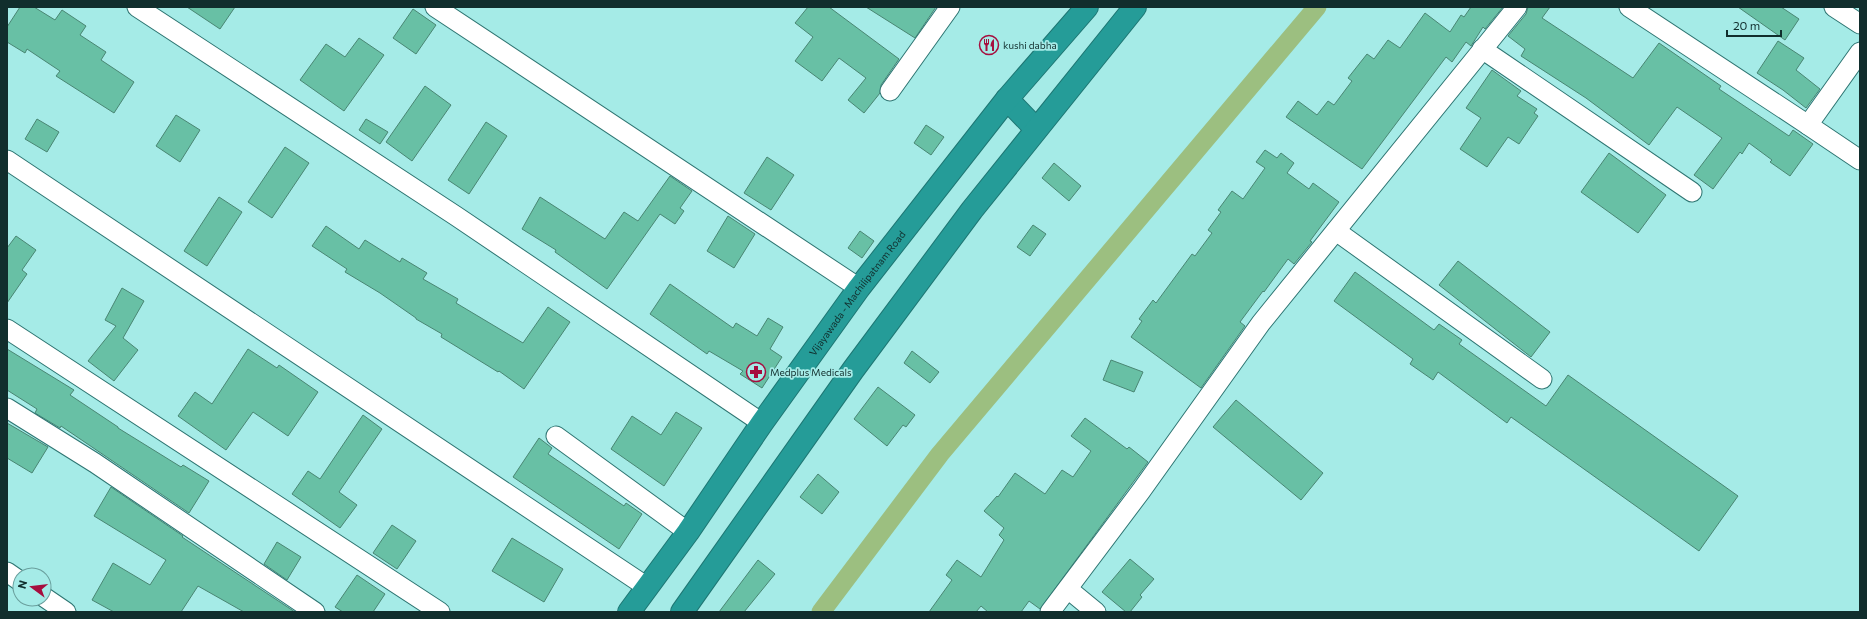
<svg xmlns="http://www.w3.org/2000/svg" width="1867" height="619" font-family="Commissioner,sans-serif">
<rect width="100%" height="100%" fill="#a5ebe7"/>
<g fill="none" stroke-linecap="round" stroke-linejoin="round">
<path stroke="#9cbf80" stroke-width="19" d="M821,612l119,-158 377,-447"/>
</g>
<g fill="#68c0a5" stroke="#498673">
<path d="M20,7h14l21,13 7,-10 24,16 -6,9 26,17 -5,8 33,22 -20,31 -58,-37 4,-5 -33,-22 -2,4 -18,-11v-15z"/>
<path d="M187,7h48l-15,22z"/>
<path d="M808,7h21l70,52 -18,26 -1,8 -16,20 -16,-13 18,-22 -27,-20 -17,23 -27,-20 18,-24 -18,-14z"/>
<path d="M866,7h70l-21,31z"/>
<path d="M1471,7h32l-18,22 -2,-2 -12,19 -5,-4 -14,20 -6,-5 -84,112 -76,-52 12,-16 19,14 11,-14 6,4 18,-24 -4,-3 19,-24 7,5 14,-19 12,8 25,-35 25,19 11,-17 3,2z"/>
<path d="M1528,7h22l-8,11 91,60 26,-35 62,43 -2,3 70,47 4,-6 20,14 -23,32 -20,-14 2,-2 -23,-17 -7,11 -2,-2 -27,37 -19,-14 28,-37 -45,-31 -28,38 -63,-47 -65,-42 4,-7 -17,-13 18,-22z"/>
<path d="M1738,7h43l18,12 -14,21z"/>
<path d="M413,9l23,16 -20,29 -23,-16z"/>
<path d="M359,38l25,17 -40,56 -44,-31 26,-36 19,13z"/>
<path d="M1778,41l26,17 -8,12 24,19 -14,19 -23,-18 -26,-17z"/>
<path d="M1492,70l29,21 -4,5 20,13 -3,4 4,3 -19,28 -11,-7 -21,30 -27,-18 21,-31 -15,-10z"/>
<path d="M425,86l26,19 -39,56 -26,-19z"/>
<path d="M176,115l24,15 -20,32 -24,-16z"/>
<path d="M37,119l22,13 -12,20 -22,-13z"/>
<path d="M366,119l22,13 -8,12 -21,-14z"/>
<path d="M486,122l21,14 -38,58 -21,-14z"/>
<path d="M926,125l18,12 -13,18 -17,-12z"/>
<path d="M285,147l24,16 -37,55 -24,-16z"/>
<path d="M1265,150l12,8 4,-5 13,10 -7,10 22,16 4,-6 26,19 -29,39 2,1 -18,22 -6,-5 -24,33 -1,-1 -23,31 5,4 -44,62 -70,-51 11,-16 -3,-2 14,-19 3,3 36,-49 3,2 17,-23 -4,-3 13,-18 -3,-2 14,-19 11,8 22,-31 -9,-6z"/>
<path d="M1609,153l57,42 -28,38 -57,-41z"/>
<path d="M767,157l27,18 -23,35 -27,-17z"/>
<path d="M1054,163l27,23 -12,15 -27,-23z"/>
<path d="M670,176l22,15 -12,17 4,3 -9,13 -15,-10 -53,75 -52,-37 1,-2 -34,-21 18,-32 65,42 19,-27 14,9z"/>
<path d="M219,197l23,15 -35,54 -23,-15z"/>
<path d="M728,216l27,18 -21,34 -27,-17z"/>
<path d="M1033,225l13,9 -16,22 -13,-9z"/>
<path d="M326,226l33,23 6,-9 35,22 2,-4 25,15 -4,6 35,20 -2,4 67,40 25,-36 22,15 -46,67 -25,-18 -1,1 -57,-35 1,-3 -26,-15v-1l-36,-25 -35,-21 2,-3 -35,-23z"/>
<path d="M860,231l14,10 -12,17 -14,-10z"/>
<path d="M16,236l20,14 -14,20 5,4 -20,29v-55z"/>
<path d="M1458,261l92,71 -19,25 -92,-72z"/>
<path d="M1355,272l79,58 5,-6 23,16 -3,4 87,62 22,-31 170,121 -39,55 -188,-134 -4,6 -69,-51 -5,8 -23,-16 3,-5 -79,-58z"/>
<path d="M670,284l63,44 3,-5 21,13 11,-18 15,9 -13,22 12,8 -20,31 -22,-14 3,-3 -34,-20 -2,3 -57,-40z"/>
<path d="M122,288l22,13 -21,37 15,12 -24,31 -26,-20 28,-35 -11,-6z"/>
<path d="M7,349l67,41 -4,5 48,32v1l63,39 2,-2 26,16 -20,32 -128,-87 -1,2 -25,-15 2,-4 -30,-19z"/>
<path d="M248,349l29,19 2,-3 39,27 -30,44 -35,-24 -27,38 -48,-34 17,-24 17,12z"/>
<path d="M912,351l27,21 -9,11 -26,-20z"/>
<path d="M1111,360l32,12 -9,20 -31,-12z"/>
<path d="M878,387l37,28 -9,12 -3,-2 -16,21 -33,-27z"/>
<path d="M1236,400l87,73 -22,27 -88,-73z"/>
<path d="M676,412l26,16 -38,58 -53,-37 21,-33 29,19z"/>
<path d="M363,415l19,14 -43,63 18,13 -17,23 -48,-34 16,-23 12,8z"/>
<path d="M1085,418l42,31 2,-2 19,15 -108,147 -11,-8 -8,11h-33l-7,-6 -5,6h-47l23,-32 -6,-5 11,-15 24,17 23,-37 -5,-5 5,-7 -20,-17 13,-15 1,1 17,-24 30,21 17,-24 11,7 18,-26 -20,-15z"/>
<path d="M7,423l41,24 -16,26 -25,-15z"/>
<path d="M539,438l13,10 -4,6 76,52 2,-3 16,11 -23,35 -106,-72z"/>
<path d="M818,474l21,18 -17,22 -22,-17z"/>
<path d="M111,487l72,49 -1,1 113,75h-51l-46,-26 -17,26h-67l-22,-12 21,-37 37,22 16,-25 -72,-44z"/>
<path d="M392,525l24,16 -19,28 -24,-16z"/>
<path d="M512,538l51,31 -19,33 -52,-31z"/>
<path d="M277,542l24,15 -14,23 -23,-16z"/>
<path d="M1130,559l24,20 -14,16 2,2 -12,15h-4l-24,-20z"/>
<path d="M758,560l17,14 -31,38h-25z"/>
<path d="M357,575l28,19 -12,18h-30l-8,-5z"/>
</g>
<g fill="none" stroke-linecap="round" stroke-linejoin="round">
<defs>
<g id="minor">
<path d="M137,7l319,209 306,207"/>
<path d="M435,7l424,281"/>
<path d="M1629,7l179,118"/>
<path d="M1834,7l26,17"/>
<path d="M1482,49l210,143"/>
<path d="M1860,52l-52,73 52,35"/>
<path d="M890,91l60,-84"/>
<path d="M7,160l640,427"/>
<path d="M1336,231l206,148"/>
<path d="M7,329l433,283"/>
<path d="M7,408l88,55 220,149"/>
<path d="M556,436l132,96"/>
<path d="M7,572l13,9"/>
<path d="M1068,589l28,23"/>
<path d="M44,597l22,15"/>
<path d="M1050,612l91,-121 120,-168 256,-316"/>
</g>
<g id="highway">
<path d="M1007,99l29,30"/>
<path id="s1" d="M629,612l59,-80 74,-109 97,-135 148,-189 80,-92"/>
<path d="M682,612l171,-242 119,-160 163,-203"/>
</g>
</defs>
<use href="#minor" stroke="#2e7572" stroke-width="21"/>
<use href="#highway" stroke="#1e7673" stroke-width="24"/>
<use href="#minor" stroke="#fff" stroke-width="19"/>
<use href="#highway" stroke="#259c98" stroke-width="22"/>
</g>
<defs>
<symbol id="restaurant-ring" viewBox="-11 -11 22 22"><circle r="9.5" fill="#a5ebe7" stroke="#a60d3e" stroke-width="1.5"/><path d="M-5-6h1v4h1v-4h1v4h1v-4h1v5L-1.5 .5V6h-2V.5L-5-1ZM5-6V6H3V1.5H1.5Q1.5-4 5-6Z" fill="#a60d3e"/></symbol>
<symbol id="pharmacy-ring" viewBox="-11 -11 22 22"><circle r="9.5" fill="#a5ebe7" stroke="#a60d3e" stroke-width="1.5"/><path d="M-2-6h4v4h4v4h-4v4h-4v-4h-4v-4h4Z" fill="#a60d3e"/></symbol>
</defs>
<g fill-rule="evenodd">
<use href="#restaurant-ring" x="978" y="34" width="22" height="22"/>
<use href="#pharmacy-ring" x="745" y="361" width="22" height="22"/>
</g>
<g text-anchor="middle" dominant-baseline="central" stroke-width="3.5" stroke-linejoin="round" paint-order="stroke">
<g font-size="10" fill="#112e2d" stroke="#a5ebe7" text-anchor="start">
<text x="1003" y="45">kushi dabha</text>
<text x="770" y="372">Medplus Medicals</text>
</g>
<g font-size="10" fill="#112e2d" stroke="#a5ebe7">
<text stroke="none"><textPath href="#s1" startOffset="392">Vijayawada - Machilipatnam Road</textPath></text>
</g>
</g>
<rect width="1867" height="619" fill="none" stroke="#112e2d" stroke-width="16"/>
<g transform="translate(32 587) rotate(285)"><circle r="19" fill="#a5ebe7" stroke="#6a9f9d"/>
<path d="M0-3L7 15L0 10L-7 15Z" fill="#a60d3e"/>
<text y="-6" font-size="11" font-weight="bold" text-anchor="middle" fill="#112e2d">N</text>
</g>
<path d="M1727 30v6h54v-6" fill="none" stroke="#112e2d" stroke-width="2"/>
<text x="1733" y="30" font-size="12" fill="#112e2d" stroke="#a5ebe7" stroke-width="3" paint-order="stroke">20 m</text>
</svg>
